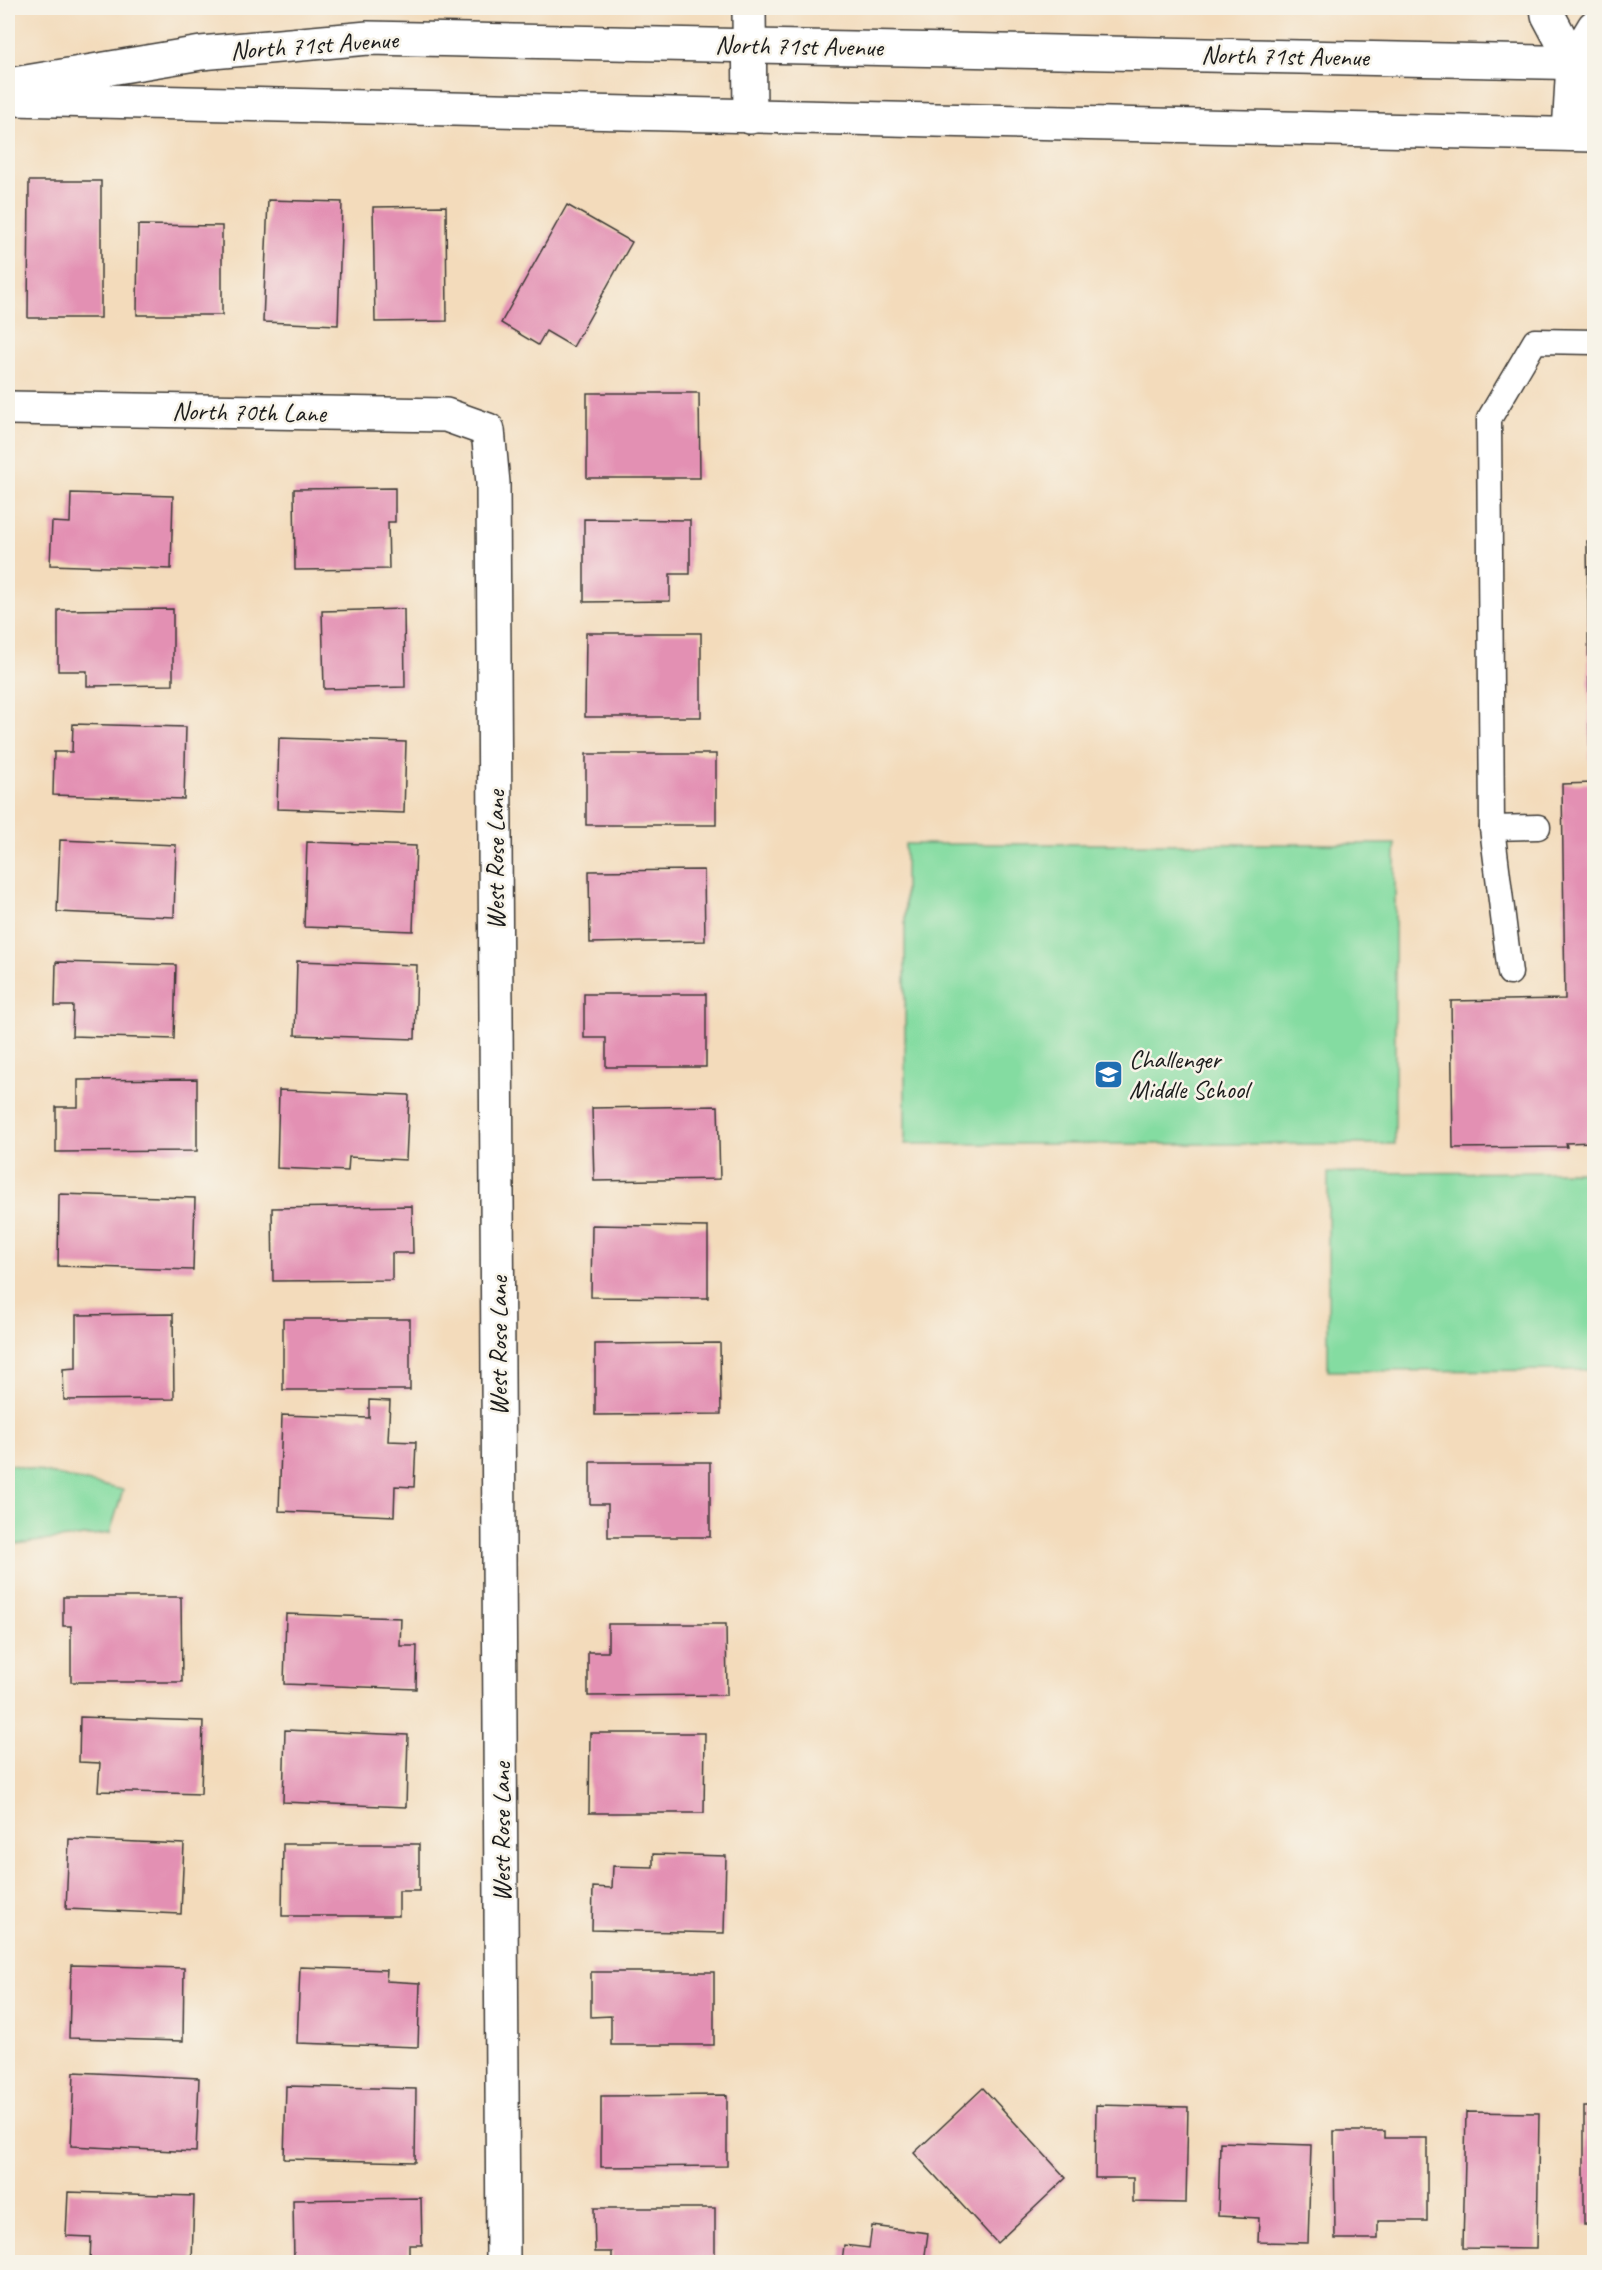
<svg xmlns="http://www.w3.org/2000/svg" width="1602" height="2270" font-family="Caveat,sans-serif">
<rect width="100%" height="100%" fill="#f7f3e8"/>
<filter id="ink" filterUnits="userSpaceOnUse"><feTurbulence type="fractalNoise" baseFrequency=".0167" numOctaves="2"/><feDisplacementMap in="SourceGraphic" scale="12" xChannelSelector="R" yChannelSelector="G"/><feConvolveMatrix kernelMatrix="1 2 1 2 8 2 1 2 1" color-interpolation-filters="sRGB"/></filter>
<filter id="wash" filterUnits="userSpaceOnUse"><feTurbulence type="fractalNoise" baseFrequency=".008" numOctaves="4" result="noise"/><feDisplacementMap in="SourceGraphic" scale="24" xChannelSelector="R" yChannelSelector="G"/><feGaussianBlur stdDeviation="1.35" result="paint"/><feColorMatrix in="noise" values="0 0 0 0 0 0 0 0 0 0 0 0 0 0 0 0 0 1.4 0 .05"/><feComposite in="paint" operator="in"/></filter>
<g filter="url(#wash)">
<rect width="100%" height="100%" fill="#f3dbbb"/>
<g fill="#84dca1" stroke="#507c5e" stroke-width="1.5">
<rect x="905" y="844" width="490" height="300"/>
<path d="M1594,1172v198l-266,1v-198z"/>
<path d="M8,1464l115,26 -13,43 -102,12z"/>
</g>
<g id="blocks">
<g fill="#e390b3">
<path d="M29,181h72v137h-73z"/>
<path d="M268,200l74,2 -4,123 -75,-3z"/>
<path d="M567,205l65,37 -59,105 -27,-16 -8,14 -37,-22z"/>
<path d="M446,206l1,115 -72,1 -2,-115z"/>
<path d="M138,225l84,1v89h-85z"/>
<path d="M587,393h112l1,85h-113z"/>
<path d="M395,488v34h-7l1,47 -94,1 -1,-81z"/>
<path d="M71,493l102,3 -2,73 -121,-4 2,-43 18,1z"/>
<path d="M584,519l106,1v54h-20v27l-86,1z"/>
<path d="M1587,541h7v238h-4z"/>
<path d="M173,609v76l-86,1v-15h-29v-61z"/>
<path d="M404,609l1,78 -81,2 -2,-78z"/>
<path d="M586,633h115v84h-116z"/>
<path d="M73,724l113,3 -2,72 -131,-4 1,-43h18z"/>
<path d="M279,738l127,4 -2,71 -127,-4z"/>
<rect x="586" y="754" width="130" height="71"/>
<path d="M1594,783v359l-28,1 1,4 -114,1 -2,-147 114,-2 -3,-215z"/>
<path d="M60,840l116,5 -2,72 -117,-5z"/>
<path d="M307,842l109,4 -3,85 -109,-4z"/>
<path d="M704,870l1,71 -115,2 -1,-72z"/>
<path d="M297,961l120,4 -2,74 -120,-4z"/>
<path d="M56,962l120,3 -2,74 -102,-3 1,-30h-18z"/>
<path d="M584,994h122v73h-100v-29h-22z"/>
<path d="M197,1079v72l-141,1v-45h22v-27z"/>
<path d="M279,1090l130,5 -3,65 -57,-3 -1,14 -71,-3z"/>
<path d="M718,1106l2,73 -126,2 -2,-73z"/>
<path d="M59,1194l136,4 -2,72 -135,-4z"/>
<path d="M412,1206l1,47h-21v27l-119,1 -1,-73z"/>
<path d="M592,1225l116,2v71l-117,-1z"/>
<path d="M173,1314l1,85 -110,1 -1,-31 13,-1v-53z"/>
<rect x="283" y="1319" width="127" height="71"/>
<path d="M720,1343l1,71 -126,1v-71z"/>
<path d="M369,1400l21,1 -2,40 28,1 -2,45 -19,-1 -1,30 -115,-5 3,-96 87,3z"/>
<path d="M590,1462h120v75h-102v-33h-18z"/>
<path d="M63,1597h118l1,85h-111v-56h-8z"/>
<path d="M286,1614l115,4 -1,28h17l-1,43 -132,-5z"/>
<path d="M608,1624h118l1,71 -139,1v-44h20z"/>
<path d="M80,1717l123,4 -2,73 -103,-3 2,-28 -21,-1z"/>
<path d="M285,1730l123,5 -2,72 -123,-5z"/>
<path d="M590,1733h115l-1,80h-115z"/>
<path d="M69,1839l115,5 -3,70 -115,-5z"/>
<path d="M283,1844h136v47h-20v25h-117z"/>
<path d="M653,1854l73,2 -2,77 -132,-3 1,-43 19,1 1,-22 40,1z"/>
<path d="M71,1965l113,3 -1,73 -114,-3z"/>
<path d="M300,1967l87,3 -1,11 34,2 -2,64 -121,-4z"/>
<path d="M591,1972h123v73h-103v-29l-20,1z"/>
<path d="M74,2072l125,6 -3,74 -125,-6z"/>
<path d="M286,2086l130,3 -1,73 -131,-3z"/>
<path d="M983,2088l83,90 -69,65 -83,-90z"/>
<path d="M727,2095v71l-126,1v-71z"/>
<path d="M1096,2105l92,2 -2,96 -53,-1v-24h-38z"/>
<rect x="1584" y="2107" width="10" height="118"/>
<path d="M1466,2112l73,1 -2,136 -74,-1z"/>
<path d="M1334,2131h51v7h42v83h-49v18h-43z"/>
<path d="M1220,2142l91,3 -3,98 -50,-1 1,-24 -41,-2z"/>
<path d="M68,2192l126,4 -2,66h-102l1,-25 -25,-1z"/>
<path d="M421,2198l1,47h-13v17h-115l-1,-62z"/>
<path d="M594,2208h121v54h-103v-10h-17z"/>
<path d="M872,2226l56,7 -4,29h-82l2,-17 25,3z"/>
</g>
</g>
</g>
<g filter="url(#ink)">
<use href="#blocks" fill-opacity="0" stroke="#3c3934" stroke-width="1.5"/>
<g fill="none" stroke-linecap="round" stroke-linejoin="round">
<defs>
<g id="lane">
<path d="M1492,828l46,-1"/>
<path d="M1510,973l-18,-145 -3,-409 46,-78 59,1"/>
</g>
<g id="street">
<path d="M749,8l1,109"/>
<path d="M1547,8l1,7 25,47"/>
<path d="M1569,134l4,-72 21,-35"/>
<path d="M8,408l438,7 42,15 5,53 10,1779"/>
</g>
<g id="secondary">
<path d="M8,85l193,-32 167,-15 1226,25"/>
<path d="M12,99l1582,36"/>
</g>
</defs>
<use href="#lane" stroke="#3c3934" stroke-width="27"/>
<use href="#street" stroke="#3c3934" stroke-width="36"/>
<use href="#secondary" stroke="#3c3934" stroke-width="36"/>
<use href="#lane" stroke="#fff" stroke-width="24"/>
<use href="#street" stroke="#fff" stroke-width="33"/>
<use href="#secondary" stroke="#fff" stroke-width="33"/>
</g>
</g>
<defs>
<symbol id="school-square" viewBox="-11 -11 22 22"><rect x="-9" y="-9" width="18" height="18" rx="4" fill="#1f6fb2" stroke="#f7f3e8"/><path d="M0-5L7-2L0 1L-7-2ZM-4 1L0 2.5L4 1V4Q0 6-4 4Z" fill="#fff"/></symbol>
</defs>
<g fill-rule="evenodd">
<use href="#school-square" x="1092" y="1058" width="33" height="33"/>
</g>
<g text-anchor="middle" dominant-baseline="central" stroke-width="5" stroke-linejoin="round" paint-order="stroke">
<g font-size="26" fill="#1c1c1c" stroke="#f7f3e8">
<text transform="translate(314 45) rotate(-4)">North 71st Avenue</text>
<text transform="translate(799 46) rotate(1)">North 71st Avenue</text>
<text transform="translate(1285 56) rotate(1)">North 71st Avenue</text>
<text transform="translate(249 412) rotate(1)">North 70th Lane</text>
<text transform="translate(495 860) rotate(-90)">West Rose Lane</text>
<text transform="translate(498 1346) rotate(-90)">West Rose Lane</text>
<text transform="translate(501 1832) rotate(-90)">West Rose Lane</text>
</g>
<g font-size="26" fill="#1c1c1c" stroke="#f7f3e8" text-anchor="start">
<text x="1129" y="1059">Challenger<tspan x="1129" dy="30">Middle School</tspan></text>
</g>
</g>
<rect width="1602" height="2270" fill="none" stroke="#f7f3e8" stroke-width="30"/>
</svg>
